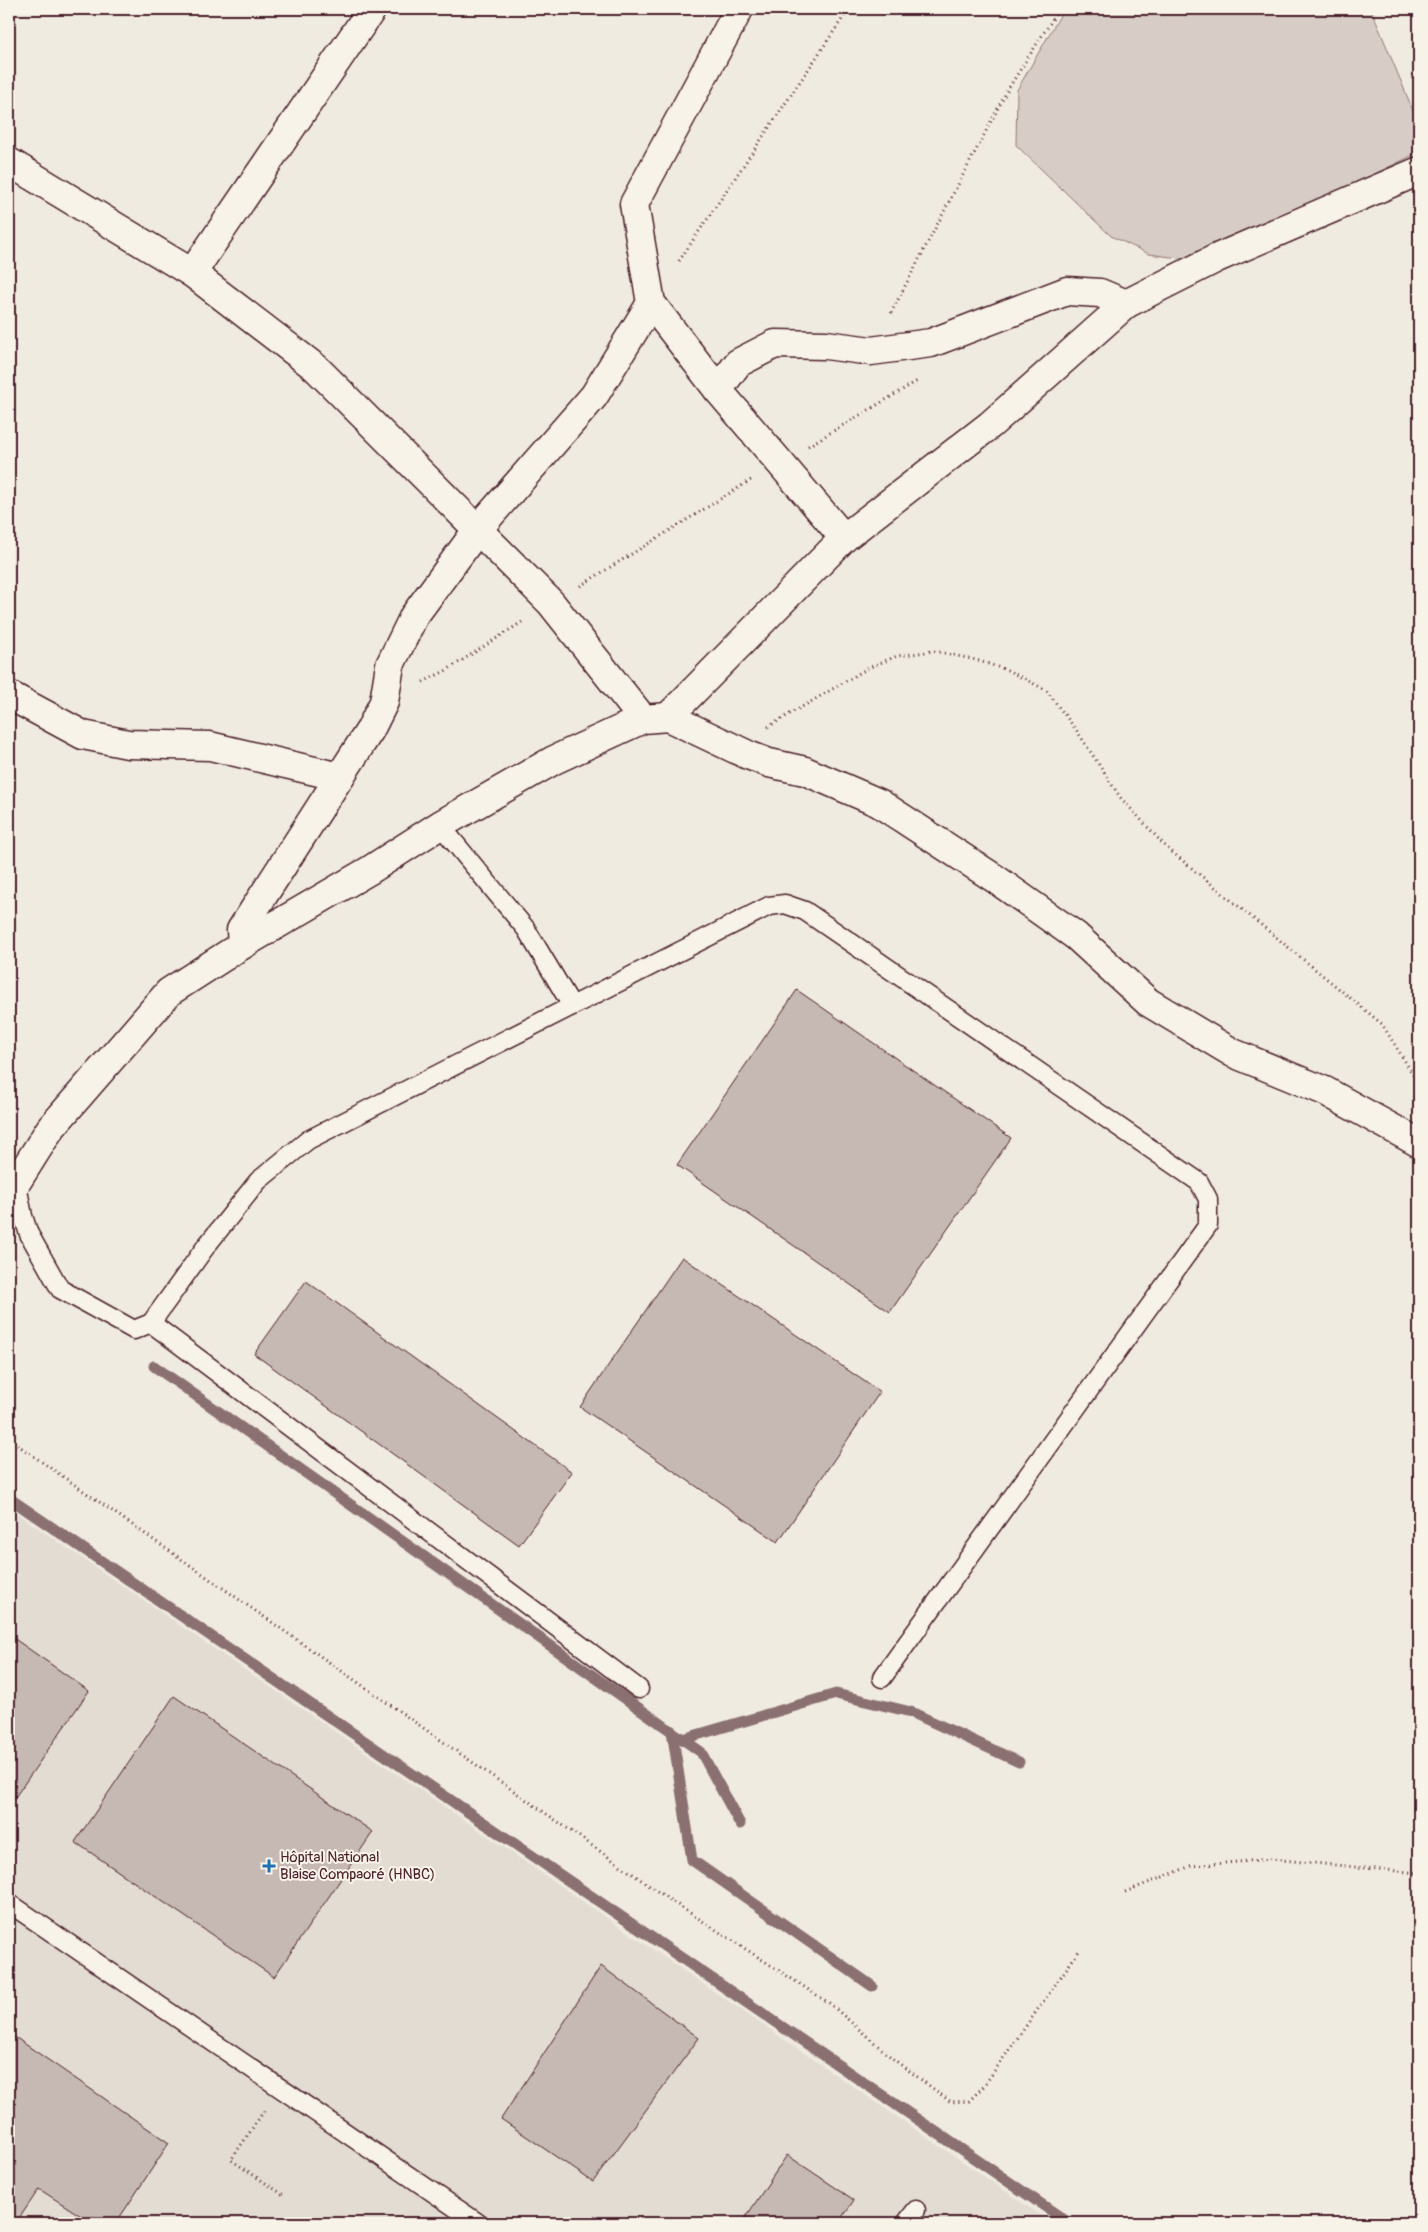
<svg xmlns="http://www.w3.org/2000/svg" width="1428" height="2232" font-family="Pangolin,sans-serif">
<rect width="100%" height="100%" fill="#f0ebe0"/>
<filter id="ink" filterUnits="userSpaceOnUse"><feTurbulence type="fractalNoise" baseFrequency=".02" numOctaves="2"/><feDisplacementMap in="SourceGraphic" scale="10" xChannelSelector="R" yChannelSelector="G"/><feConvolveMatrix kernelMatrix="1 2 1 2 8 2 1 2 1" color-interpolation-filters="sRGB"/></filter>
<g filter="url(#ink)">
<path fill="#e3dcd2" d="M9,1508l1043,715h-1043z"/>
<path fill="#d8cdc6" stroke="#917678" d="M1066,9h305l48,116v27l-218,109 -52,-7 -38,-18 -95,-91 1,-55 44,-76z"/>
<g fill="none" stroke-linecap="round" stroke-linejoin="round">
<g stroke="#8b6f72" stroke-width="11">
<path d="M154,1366l547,386 39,72"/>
<path d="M9,1498l1060,725"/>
<path d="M672,1731l20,129 180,126"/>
<path d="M683,1739l153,-45 75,18 108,50"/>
</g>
</g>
<g fill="#c6b8b3" stroke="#4a1f2b">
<path d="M797,990l214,148 -121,174 -213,-147z"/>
<path d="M682,1257l198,135 -102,150 -198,-135z"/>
<path d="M306,1281l266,191 -53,73 -265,-191z"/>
<path d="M9,1635l80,56 -76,109 -4,-3z"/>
<path d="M174,1696l199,136 -99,145 -199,-135z"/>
<path d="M601,1966l98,72 -106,144 -92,-63z"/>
<path d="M9,2033l160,110 -53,80h-24l-53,-34 -23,34h-7z"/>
<path d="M787,2155l67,45 -16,23h-96z"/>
</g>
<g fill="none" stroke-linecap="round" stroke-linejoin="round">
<defs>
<g id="service">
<path d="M440,825l86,104 46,77"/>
<path d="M16,1180l7,36 6,18 31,55 74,41 17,-7 56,-78 51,-64 50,-41 461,-234 16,-2 20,7 394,271 9,17v26l-326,453"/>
<path d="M151,1323l488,366"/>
<path d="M9,1903l469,320"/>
<path d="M906,2223l10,-13"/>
</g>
<g id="minor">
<path d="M739,9l-105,195 17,99 67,87 126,148"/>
<path d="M9,162l183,111 124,95 235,235 92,116"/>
<path d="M192,273l180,-264"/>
<path d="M718,390l20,-27 37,-19 51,1 45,6 60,-8 136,-52 33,2 26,11"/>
<path d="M9,695l74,40 45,9 82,2 130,31"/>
<path d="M668,717l176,-179 146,-113 136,-121 91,-46 202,-87"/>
<path d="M242,945l-1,-15 129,-200 14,-28 6,-37 24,-49 64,-87 116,-133 57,-93"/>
<path d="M9,1194l41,-65 119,-137 73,-47 128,-75 70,-45 114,-65 89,-41 25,-2 80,38 21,8 36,8 74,32 118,77 79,56 72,66 85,51 92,38 94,52"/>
</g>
</defs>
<use href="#service" stroke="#4a1f2b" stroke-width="21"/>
<use href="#minor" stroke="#4a1f2b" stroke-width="31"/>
<g stroke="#4a1f2b" stroke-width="3" stroke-dasharray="1 4" stroke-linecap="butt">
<path d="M679,261l170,-252"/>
<path d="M891,313l117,-224 51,-80"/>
<path d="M808,446l111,-66"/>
<path d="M580,586l171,-106"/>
<path d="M423,682l24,-12 75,-48"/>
<path d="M768,727l100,-59 29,-12 37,-5 42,9 31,10 39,20 31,41 43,66 46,50 216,177 37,60"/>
<path d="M9,1439l661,461 159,103 63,55 59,44 18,-1 14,-14 96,-136"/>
<path d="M1125,1892l66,-26 80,-7 148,14"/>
<path d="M264,2111l-33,49 54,36"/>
</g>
<use href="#service" stroke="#f7f3e8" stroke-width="18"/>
<use href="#minor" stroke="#f7f3e8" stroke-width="28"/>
</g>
</g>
<path fill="#1f6fb2" stroke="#f7f3e8" stroke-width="2" d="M266.5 1858.5h5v5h5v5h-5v5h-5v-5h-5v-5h5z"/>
<g text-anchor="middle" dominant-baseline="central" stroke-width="4" stroke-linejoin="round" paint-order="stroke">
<g font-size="15" fill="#4a1f2b" stroke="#f7f3e8" text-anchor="start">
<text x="280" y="1857">Hôpital National<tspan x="280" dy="17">Blaise Compaoré (HNBC)</tspan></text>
</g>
</g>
<rect width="1428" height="2232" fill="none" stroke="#f7f3e8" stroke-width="30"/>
<rect x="15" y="15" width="1398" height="2202" fill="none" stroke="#4a1f2b" stroke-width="2" filter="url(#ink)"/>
</svg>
